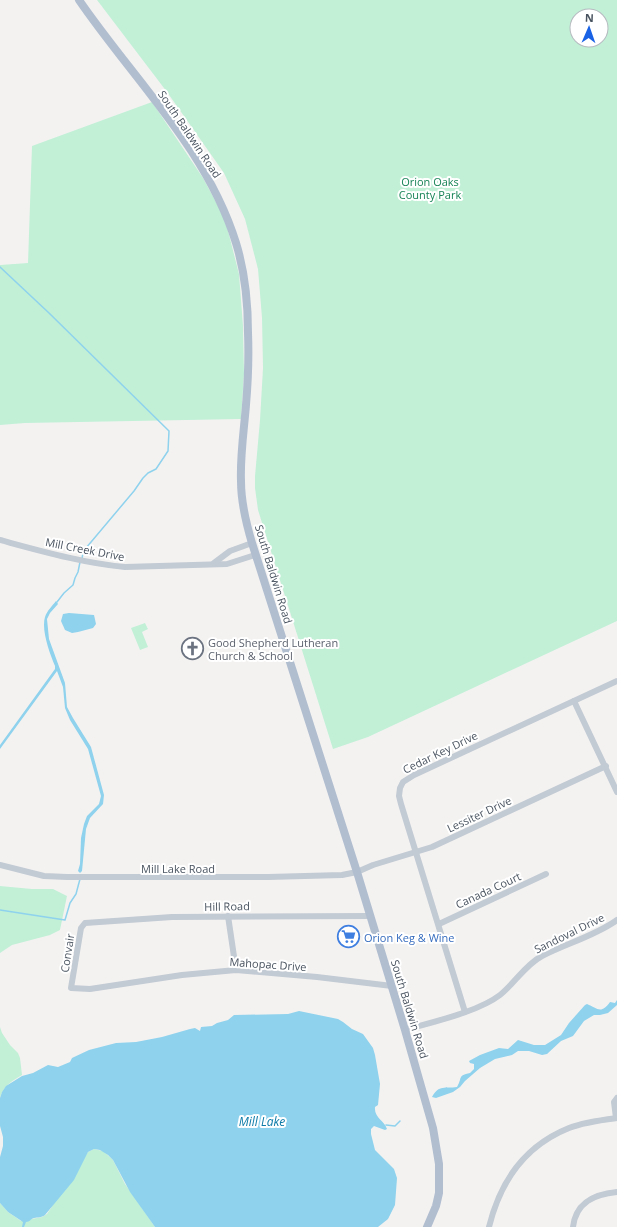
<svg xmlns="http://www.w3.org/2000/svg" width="617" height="1227" font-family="'Open Sans',sans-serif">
<rect width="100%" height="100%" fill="#f4f2f1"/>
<g fill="#c1f0d7" fill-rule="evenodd">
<path d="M97,0h520v621l-249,116 -35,12 -75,-239 -3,-22v-12l5,-56 3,-52 -1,-50 -4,-49 -13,-50 -21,-46 -57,-81zM577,16h24v24h-24z"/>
<path d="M152,102l51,76 22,41 14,55 4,52 1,48 -3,45 -216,4 -25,2v-160l28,-2 4,-117z"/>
<path d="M145,623l3,6 -6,3 6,15 -8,3 -9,-22z"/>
<path d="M0,886l32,3h21l14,7 -7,34 -10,5 -38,10 -12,8z"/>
<path d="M0,1027l2,6 8,12 8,8 2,5 2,17c-10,6 -19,11 -22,23z"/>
<path d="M94,1149l9,2 10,9 12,24 30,43h-155v-24l8,9 13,9 21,-4 5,-3 41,-62z"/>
</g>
<g fill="#8ed2ed">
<path d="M56,601l2,3 -8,9 -3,6 2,20 16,44 2,24 6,11 18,29 13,48 -1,9 -13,14 -4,11 -4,42 -2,2 -2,-2 2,-7 1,-26 3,-14 3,-8 12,-12 2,-8 -13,-47 -18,-29 -5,-12 -2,-21 -6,-16 -57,78v-4l55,-76v-3c-5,-12 -14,-36 -10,-49 2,-6 7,-11 11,-16z"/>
<path d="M69,613l25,2 2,9 -3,4 -15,4 -6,1 -7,-3 -4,-9 2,-7z"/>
<path d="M617,1000v5l-9,8 -8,2h-6l-10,6 -11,15 -12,5 -14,13 -5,1 -13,-4h-11l-6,4 -17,4 -15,9 -15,13 -5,6 -7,5 -17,6 -4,-1c7,-13 13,-8 25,-10 6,-10 0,-11 13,-14l4,-4v-5l-4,-1 -1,-2 11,-6 19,-7 9,1 10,-9 16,5h11l16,-10 8,-12 16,-18 2,-1c10,4 14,11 23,-2l5,1z"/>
<path d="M299,1011l39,8 5,3 9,7 11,5 10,14 2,7 5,29 -2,21 -3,2c-1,11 9,13 12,22l-2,1 -11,-4 -3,3v5l4,16 19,19 3,9 -2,27 -7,14 -10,8h-223l-25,-35 -17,-32 -5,-5 -8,-5 -6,-1 -6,3 -14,28 -29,35c-4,3 -7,2 -11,3 -4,1 -4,4 -8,4l-2,5h-2l1,-5 -15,-10 -8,-9v-46l3,-11v-9l-3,-11v-28l2,-6 4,-6 16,-10 11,-3 15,-8 10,2 12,-5 2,-4 17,-8 27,-7 20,-1 26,-5 28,-8 5,-1 5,3 1,-4 11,-1 5,-3 11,-3 6,-5 54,-1z"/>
</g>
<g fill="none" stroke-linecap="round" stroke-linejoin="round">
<g stroke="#8ed2ed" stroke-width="1.5">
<path d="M0,267l49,46 120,118 -1,20 -12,18 -8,4 -5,5 -9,13 -48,57 -3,4 -1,7"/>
<path d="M57,602l7,-9 9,-8 2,-7 3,-6 2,-10"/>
<path d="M0,910l65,10 5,-17 6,-9 4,-15"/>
<path d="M386,1125l9,1 5,-5"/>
</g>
<g stroke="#c2cad3" stroke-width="6">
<path d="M0,540c41,11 83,23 125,27l102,-3 28,-9"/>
<path d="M214,563l16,-12 22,-8"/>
<path d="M574,701l43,91"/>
<path d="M0,865l44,11 23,1h201l74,-2 15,-3 16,-7 59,-18 174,-81"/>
<path d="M228,916l8,54"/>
<path d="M370,916l-198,1 -87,6 -4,5 -10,60 19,1 92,-14 54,-5 81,7 75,9"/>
<path d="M439,924l107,-50"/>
<path d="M465,1012l-64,-208 -2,-8 1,-8 3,-6 11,-7 203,-94"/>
<path d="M405,1030c27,-8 73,-18 95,-35 15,-12 25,-30 42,-39 25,-13 53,-20 75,-36"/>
<path d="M616,1118l-2,-16 3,-4"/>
<path d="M489,1227c11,-45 35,-81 80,-99 15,-6 32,-8 48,-10"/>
<path d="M573,1227c3,-25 22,-33 44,-35"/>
</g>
<path stroke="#b1bed0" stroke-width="8" d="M79,0c54,79 128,149 157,243 9,29 12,60 12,90 1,24 0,48 -2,72 -2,25 -6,51 -5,76 0,21 5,42 11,62l105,329 48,158 28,98 6,36v29l-3,13 -9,21"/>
</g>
<defs>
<symbol id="church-ring" viewBox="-11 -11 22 22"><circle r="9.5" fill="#fff" stroke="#6b7280" stroke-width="1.5"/><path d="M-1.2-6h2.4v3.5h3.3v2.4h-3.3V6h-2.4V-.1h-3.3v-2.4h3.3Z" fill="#6b7280"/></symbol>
<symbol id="supermarket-ring" viewBox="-11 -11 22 22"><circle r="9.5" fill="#fff" stroke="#3f7fe0" stroke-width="1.5"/><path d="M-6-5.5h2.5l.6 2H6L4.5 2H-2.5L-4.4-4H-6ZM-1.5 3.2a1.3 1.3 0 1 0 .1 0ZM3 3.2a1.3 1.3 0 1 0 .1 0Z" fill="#3f7fe0"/></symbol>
</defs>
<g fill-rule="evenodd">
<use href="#church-ring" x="180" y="636" width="25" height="25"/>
<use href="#supermarket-ring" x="336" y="924" width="25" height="25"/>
</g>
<g text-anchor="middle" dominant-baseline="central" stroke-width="4" stroke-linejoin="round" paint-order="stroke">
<g font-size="11" fill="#49535f" stroke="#fff">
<text transform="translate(190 134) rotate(56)">South Baldwin Road</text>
<text transform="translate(85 549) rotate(11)">Mill Creek Drive</text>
<text transform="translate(274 574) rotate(73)">South Baldwin Road</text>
<text transform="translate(440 752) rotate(-26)">Cedar Key Drive</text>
<text transform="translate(479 814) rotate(-25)">Lessiter Drive</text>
<text x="178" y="868">Mill Lake Road</text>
<text transform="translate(488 890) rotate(-25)">Canada Court</text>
<text transform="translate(227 906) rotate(-1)">Hill Road</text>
<text transform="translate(569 933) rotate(-26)">Sandoval Drive</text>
<text transform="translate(67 953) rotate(-81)">Convair</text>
<text transform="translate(268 964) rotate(4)">Mahopac Drive</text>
<text transform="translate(410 1009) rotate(73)">South Baldwin Road</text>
</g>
<g font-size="11" fill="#178356" stroke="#fff">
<text x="430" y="181">Orion Oaks<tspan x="430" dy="13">County Park</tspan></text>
</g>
<g font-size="11" fill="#5b616d" stroke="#fff" text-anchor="start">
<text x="208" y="642">Good Shepherd Lutheran<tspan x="208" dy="13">Church &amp; School</tspan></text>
</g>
<g font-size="11" fill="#366cbe" stroke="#fff" text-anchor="start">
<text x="364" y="937">Orion Keg &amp; Wine</text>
</g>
<g font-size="12" font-style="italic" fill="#0c7aa7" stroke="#fff">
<text x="262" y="1121">Mill Lake</text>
</g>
</g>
<g transform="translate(589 28) rotate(2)"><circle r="19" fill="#ffffff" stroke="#b6babf"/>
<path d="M0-3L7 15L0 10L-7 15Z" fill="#1962e6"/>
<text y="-6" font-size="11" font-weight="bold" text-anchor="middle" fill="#49535f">N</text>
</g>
</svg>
